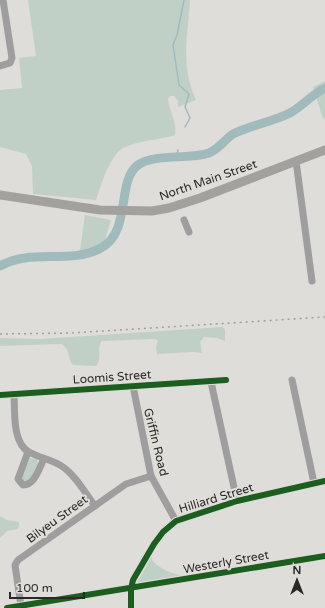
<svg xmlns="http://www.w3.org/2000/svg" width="325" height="608" font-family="'Varela Round',sans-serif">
<rect width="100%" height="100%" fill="#dfddda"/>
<g fill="#c0d0c6">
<path d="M28,0h162c-2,35 -10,65 6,100l-18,7v-6l-4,-5h-4l-2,3c1,12 10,25 7,36 -15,5 -46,6 -57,17 -11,12 -17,33 -22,48l-63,-6 -1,-28 -6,-12 -26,-7v-57l22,-2 -3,-30 17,-2z"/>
<path d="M325,81v37l-2,1 -10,-32z"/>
<path d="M85,215l26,5 -7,23 -24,8z"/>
<path d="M222,327l3,2v12l-8,-3 -13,-1 -4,5 2,11 -9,-1 -36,2 -1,-7 2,-6 -3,-2 -53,2c-6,6 1,18 -6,25l-23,-1c-6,-7 -2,-16 -12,-21l-61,2v-8l40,1z"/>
<path d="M30,458l7,1 1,6 -7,15 -5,3 -5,-4z"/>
<path d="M0,516l7,4 12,2v3l-1,4 -11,2 -7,7z"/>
<path d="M152,556v4c6,8 21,15 31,15l-46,8z"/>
</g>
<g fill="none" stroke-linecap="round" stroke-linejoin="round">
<g stroke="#a1bbbd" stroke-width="1.5">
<path d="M184,0l-7,35 -4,10 6,40 10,9 -4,13 5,11 -5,9"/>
<path d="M176,158l2,-8"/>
</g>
<path stroke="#a1bbbd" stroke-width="9" d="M0,266c31,-18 70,-1 101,-18 31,-17 15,-67 37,-83 16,-12 51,-5 71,-12 10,-4 16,-14 24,-19 18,-9 39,-12 57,-21 13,-7 22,-19 35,-25"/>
<g stroke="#9f9e9e" stroke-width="7">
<path d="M0,66l10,-3 2,-5 -9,-58"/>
<path d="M296,161l16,120"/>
<path d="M184,220l5,12"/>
<path d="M292,380l22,103"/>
<path d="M211,382l26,119"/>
<path d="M133,386l18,90 25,45"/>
<path d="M14,394c1,17 -2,49 15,58 11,6 24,8 34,15 13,9 22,26 32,39"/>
<path d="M0,395l226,-15"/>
<path d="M28,452l-10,27 5,6c12,0 16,-17 21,-26"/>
<path d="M21,606l-6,-41 3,-5 108,-76 25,-8"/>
<path d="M7,608l318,-52"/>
<path d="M131,608v-19l2,-9 21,-36 9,-12 13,-11 61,-20 88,-20"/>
</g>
<path stroke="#a3a19e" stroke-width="9" d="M0,195l100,15 52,1 17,-3 31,-10 125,-48"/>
<path stroke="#a09f9e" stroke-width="1.5" stroke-dasharray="2 4" stroke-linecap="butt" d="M0,334l72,-1 253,-16"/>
<defs>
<g id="cycleway">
<path d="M0,395l226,-15"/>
<path d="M7,608l318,-52"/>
<path d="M131,608v-19l2,-9 21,-36 9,-12 13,-11 61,-20 88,-20"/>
</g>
</defs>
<use href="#cycleway" stroke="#e0ded9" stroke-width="8"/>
<use href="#cycleway" stroke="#1b5e20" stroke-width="6"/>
</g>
<g text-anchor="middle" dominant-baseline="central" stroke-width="4" stroke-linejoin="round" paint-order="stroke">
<g font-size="12" fill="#292927" stroke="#e0ded9">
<text transform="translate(208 180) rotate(-19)">North Main Street</text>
<text transform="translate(112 377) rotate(-4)">Loomis Street</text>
<text transform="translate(156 442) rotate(76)">Griffin Road</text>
<text transform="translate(216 498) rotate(-17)">Hilliard Street</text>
<text transform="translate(57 519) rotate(-36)">Bilyeu Street</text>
<text transform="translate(226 562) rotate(-10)">Westerly Street</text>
</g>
</g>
<g transform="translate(297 580)" stroke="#e0ded9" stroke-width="3" paint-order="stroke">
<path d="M0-3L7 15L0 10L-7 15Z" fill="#292927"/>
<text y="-6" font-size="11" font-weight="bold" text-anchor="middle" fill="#292927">N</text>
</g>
<path d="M10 592v6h74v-6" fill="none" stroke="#292927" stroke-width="2"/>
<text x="16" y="592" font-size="12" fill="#292927" stroke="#e0ded9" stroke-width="3" paint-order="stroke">100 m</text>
</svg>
